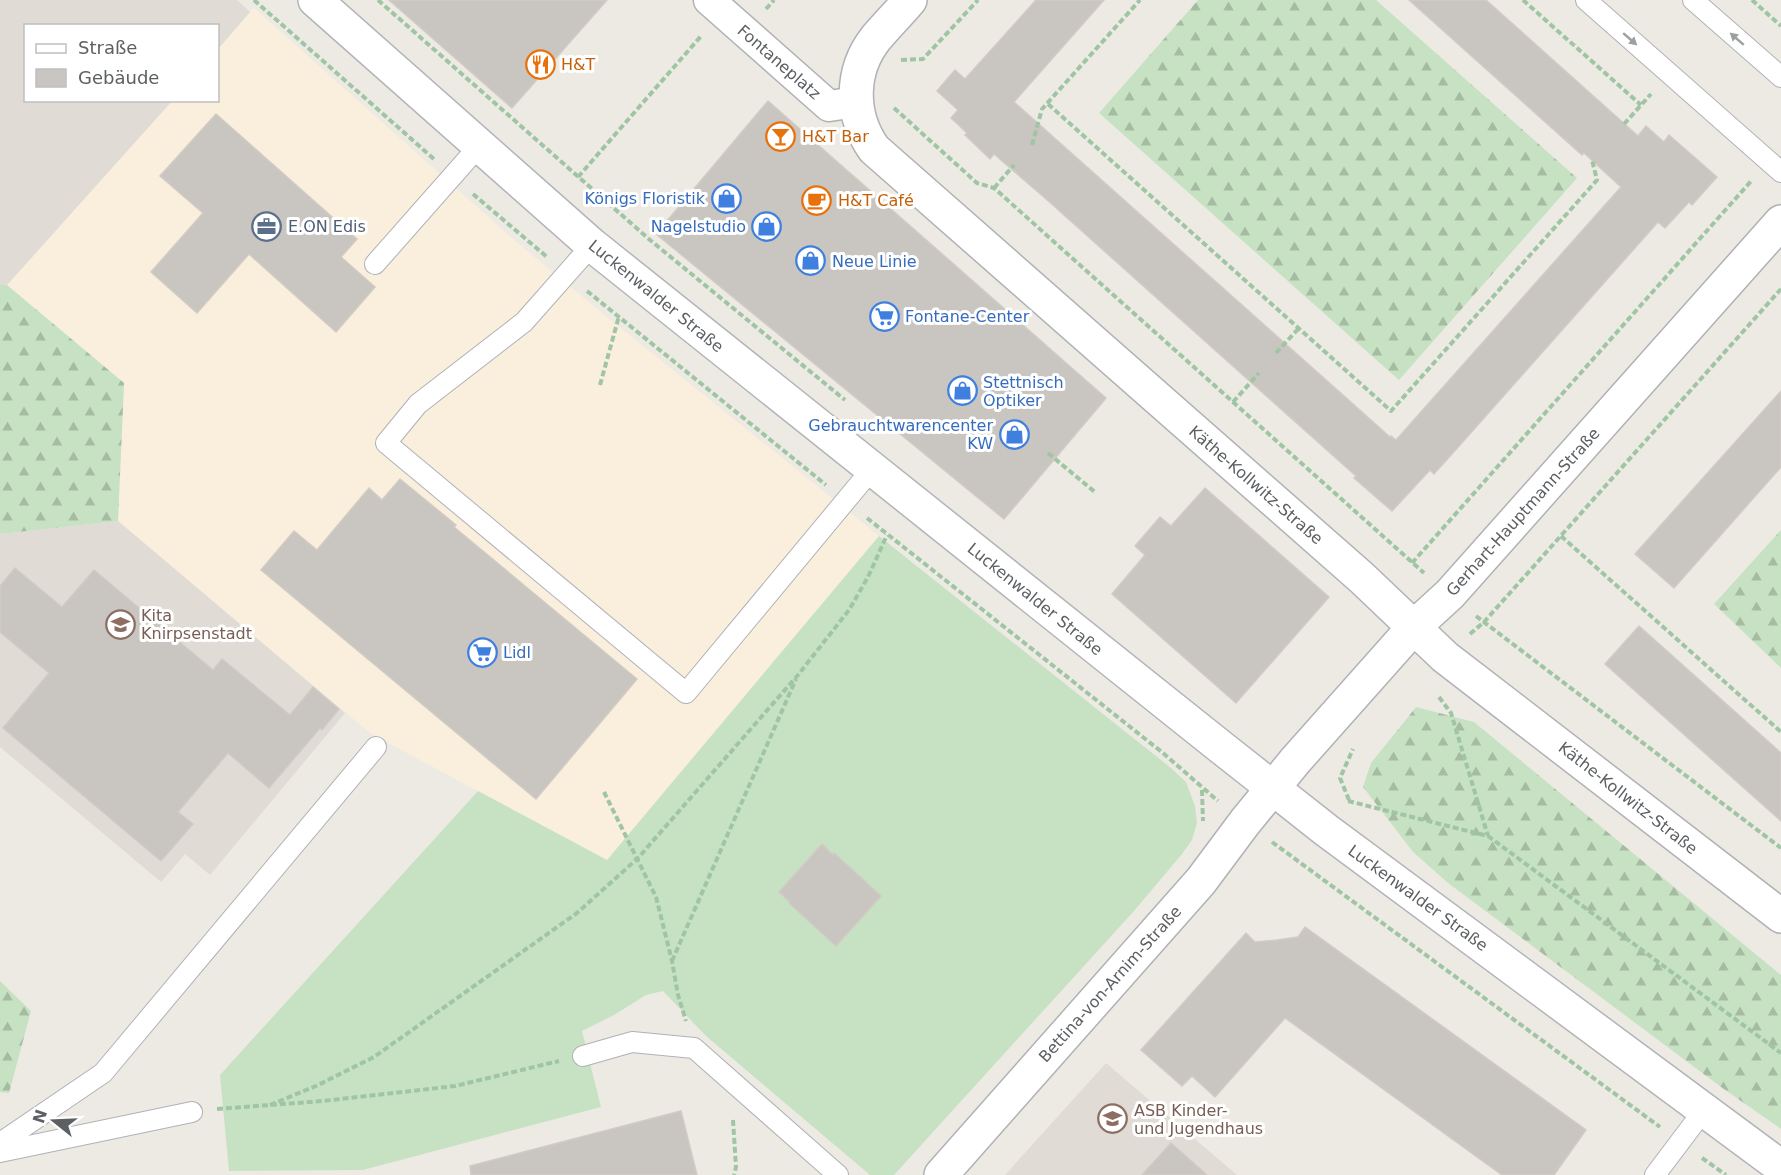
<svg xmlns="http://www.w3.org/2000/svg" width="1781" height="1175" font-family="'DejaVu Sans',sans-serif">
<defs>
<pattern id="forest-firs" width="22" height="20" patternUnits="userSpaceOnUse" patternTransform="scale(1.5)"><rect width="22" height="20" fill="#c7e2c3"/><path d="M5 1l3.5 6h-7zM16 11l3.5 6h-7z" fill="#a5bba2"/></pattern>
</defs>
<rect width="100%" height="100%" fill="#edeae4"/>
<path fill="#faefdc" d="M254,8l261,233 98,81 266,214 -272,325 -237,-128 -252,-212 6,-138 -117,-98 165,-184 46,-1v-51z"/>
<g fill="#e0dbd5">
<path d="M0,0h237l13,12 -32,37v-23h-192v74l146,1 -165,184 -7,-1z"/>
<path d="M118,521l227,192 -135,162 -25,-21 -24,28 -161,-135v-213z"/>
<path d="M1106,1063l131,112h-232z"/>
</g>
<path fill="#c7e2c3" d="M879,536l292,232 15,14 9,24 2,17 -5,17 -10,14 -48,57 -240,264h-24l-164,-139 -43,-45 -17,4 -32,20 -32,16 19,76 -238,63 -134,1 -9,-96 258,-284 129,69z"/>
<g fill="url(#forest-firs)">
<path d="M1198,0h178l201,178 -178,202 -300,-267z"/>
<path d="M0,284l7,1 117,98 -6,138 -118,13z"/>
<path d="M1781,530v138l-67,-64z"/>
<path d="M1416,707l58,15 307,253v154l-60,-42 -273,-204 -35,-31 -50,-65 8,-24z"/>
<path d="M0,981l31,30 -22,82 -9,-1z"/>
</g>
<g fill="#c9c5c1" stroke="#d1cbc3" stroke-width="1.5">
<path d="M389,0h218l-95,108z"/>
<path d="M1036,0h68l-90,102 376,335 1,-1 5,4 225,-253 -37,-34 -2,2 -173,-155h77l152,136 8,-10 18,16 5,-7 48,42 -25,28 -3,-3 -24,26 -7,-6 -206,232 -18,20 -4,-4 -38,41 -38,-33 2,-2 -311,-278 -51,-44 -4,5 -25,-24 2,-2 -16,-15 7,-8 -21,-19 18,-21 10,9z"/>
<path d="M768,101l338,297 -102,121 -348,-285z"/>
<path d="M216,114l141,125 -16,18 34,30 -39,45 -87,-78 -52,59 -46,-41 52,-59 -43,-37z"/>
<path d="M1781,391v76l-107,121 -39,-34z"/>
<path d="M400,479l56,46 -2,2 183,152 -101,120 -275,-229 33,-39 23,19 52,-62 13,12z"/>
<path d="M1205,488l124,109 -93,106 -124,-109 33,-39 -10,-9 25,-29 11,9z"/>
<path d="M15,568l47,39 32,-37 119,100 9,-11 68,56 23,-28 26,22 -17,21 -2,-2 -51,60 -41,-35 -50,59 15,12 -32,37 -158,-133 46,-55 -49,-41v-46z"/>
<path d="M1639,626l142,127v68l-176,-157z"/>
<path d="M822,844l11,11 1,-2 47,43 -45,50 -47,-43 1,-1 -11,-10z"/>
<path d="M1305,927l281,203 -32,45h-52l-217,-157 -70,79 -23,-21 -10,10 -41,-36 105,-117 9,9 22,-2 21,-3z"/>
<path d="M681,1111l16,64h-226l-1,-9z"/>
<path d="M1171,1143l36,32h-65z"/>
</g>
<g fill="none" stroke-linecap="round" stroke-linejoin="round">
<defs>
<g id="service">
<path d="M1586,0l195,172"/>
<path d="M1693,0l88,77"/>
<path d="M592,245l-68,77 -106,82 -32,39 300,250 186,-224"/>
<path d="M375,264l104,-118"/>
<path d="M583,1056l49,-14 62,6 144,127"/>
<path d="M0,1143l103,-70 273,-326"/>
<path d="M0,1152l192,-40"/>
<path d="M1655,1175l49,-65"/>
</g>
<path id="pedestrian" d="M709,0l120,106 27,-4"/>
<g id="minor">
<path d="M910,0c-11,13 -23,25 -34,38 -26,33 -26,77 -2,111l488,429 83,79 336,259"/>
<path d="M941,1175l260,-294 44,-59 50,-61 119,-134 36,-33 331,-372"/>
</g>
<path id="secondary" d="M315,0l277,245 630,503 104,82 455,337"/>
</defs>
<use href="#service" stroke="#afb2b5" stroke-width="22"/>
<use href="#pedestrian" stroke="#afb2b5" stroke-width="33"/>
<use href="#minor" stroke="#afb2b5" stroke-width="36"/>
<use href="#secondary" stroke="#b1b4b8" stroke-width="36"/>
<g stroke="#9fc5a4" stroke-width="4" stroke-dasharray="6 3" stroke-linecap="butt">
<path d="M254,0l180,159"/>
<path d="M378,0l272,240 195,160"/>
<path d="M1523,0l118,105"/>
<path d="M1752,0l29,26"/>
<path d="M766,9l8,-9"/>
<path d="M901,60l22,-1 55,-59"/>
<path d="M1048,104l343,307 206,-231 -5,-20"/>
<path d="M894,108l83,75 17,5 430,385"/>
<path d="M1624,124l27,-30"/>
<path d="M1032,145l10,-36 98,-109"/>
<path d="M578,177l124,-142"/>
<path d="M994,188l20,-23"/>
<path d="M473,194l74,63"/>
<path d="M587,291l239,194"/>
<path d="M1276,353l23,-25"/>
<path d="M600,385l19,-69"/>
<path d="M1233,402l26,-29"/>
<path d="M1048,453l48,40"/>
<path d="M867,518l296,235 55,48"/>
<path d="M1561,536l220,196"/>
<path d="M1412,563l340,-383"/>
<path d="M1476,616l305,232"/>
<path d="M1470,634l14,-12 297,-333"/>
<path d="M1439,697l12,16 37,123"/>
<path d="M1202,790l1,31"/>
<path d="M604,792l52,105 16,64 6,34 8,26"/>
<path d="M1349,800l-9,-22 13,-29"/>
<path d="M1348,801l140,35 293,217"/>
<path d="M1272,842l388,285"/>
<path d="M672,961l124,-282"/>
<path d="M270,1105l46,-19 58,-29 203,-144 61,-55 160,-183 51,-65 19,-33 19,-42"/>
<path d="M217,1109l106,-8 132,-15 104,-25"/>
<path d="M733,1120l3,47 -2,8"/>
<path d="M1702,1158l24,17"/>
</g>
<use href="#service" stroke="#fff" stroke-width="20"/>
<use href="#pedestrian" stroke="#fff" stroke-width="30"/>
<use href="#minor" stroke="#fff" stroke-width="33"/>
<use href="#secondary" stroke="#fff" stroke-width="33"/>
</g>
<defs><path id="oneway-solid" d="M-6-.8H1V-3.2L6.5 0L1 3.2V.8H-6Z" transform="scale(1.5)"/></defs>
<g fill="#9da0a1">
<use href="#oneway-solid" transform="translate(1630 39) rotate(41)"/>
<use href="#oneway-solid" transform="translate(1737 39) rotate(-139)"/>
</g>
<defs>
<symbol id="restaurant-ring" viewBox="-11 -11 22 22"><circle r="9.5" fill="#fff" stroke="#e8710a" stroke-width="1.5"/><path d="M-5-6h1v4h1v-4h1v4h1v-4h1v5L-1.5 .5V6h-2V.5L-5-1ZM5-6V6H3V1.5H1.5Q1.5-4 5-6Z" fill="#e8710a"/></symbol>
<symbol id="bar-ring" viewBox="-11 -11 22 22"><circle r="9.5" fill="#fff" stroke="#e8710a" stroke-width="1.5"/><path d="M-6-5H6L.8 .8V4.5H3.5V6h-7V4.5H-.8V.8Z" fill="#e8710a"/></symbol>
<symbol id="shop-ring" viewBox="-11 -11 22 22"><circle r="9.5" fill="#fff" stroke="#3f7fe0" stroke-width="1.5"/><path d="M-5-2.5h2.3a2.7 3.5 0 0 1 5.4 0H5L5.5 6h-11ZM-1.5-2.5h3a1.5 2.3 0 0 0-3 0Z" fill="#3f7fe0"/></symbol>
<symbol id="cafe-ring" viewBox="-11 -11 22 22"><circle r="9.5" fill="#fff" stroke="#e8710a" stroke-width="1.5"/><path d="M-5.5-4.5H6V0H3Q3 3.5 0 3.5H-2.5Q-5.5 3.5-5.5 0ZM3-3.2v2h1.7v-2ZM-6 4.5H4V6H-6Z" fill="#e8710a"/></symbol>
<symbol id="office-ring" viewBox="-11 -11 22 22"><circle r="9.5" fill="#fff" stroke="#5c6f8a" stroke-width="1.5"/><path d="M-6-3h4V-5.5h4V-3h4V5H-6ZM-1-4.5V-3h2v-1.5ZM-6 0V1H6V0Z" fill="#5c6f8a"/></symbol>
<symbol id="supermarket-ring" viewBox="-11 -11 22 22"><circle r="9.5" fill="#fff" stroke="#3f7fe0" stroke-width="1.5"/><path d="M-6-5.5h2.5l.6 2H6L4.5 2H-2.5L-4.4-4H-6ZM-1.5 3.2a1.3 1.3 0 1 0 .1 0ZM3 3.2a1.3 1.3 0 1 0 .1 0Z" fill="#3f7fe0"/></symbol>
<symbol id="school-ring" viewBox="-11 -11 22 22"><circle r="9.5" fill="#fff" stroke="#8d6e63" stroke-width="1.5"/><path d="M0-5L7-2L0 1L-7-2ZM-4 1L0 2.5L4 1V4Q0 6-4 4Z" fill="#8d6e63"/></symbol>
</defs>
<g fill-rule="evenodd">
<use href="#restaurant-ring" x="524" y="48" width="33" height="33"/>
<use href="#bar-ring" x="764" y="120" width="33" height="33"/>
<use href="#shop-ring" x="710" y="182" width="33" height="33"/>
<use href="#cafe-ring" x="800" y="184" width="33" height="33"/>
<use href="#office-ring" x="250" y="210" width="33" height="33"/>
<use href="#shop-ring" x="750" y="210" width="33" height="33"/>
<use href="#shop-ring" x="794" y="244" width="33" height="33"/>
<use href="#supermarket-ring" x="868" y="300" width="33" height="33"/>
<use href="#shop-ring" x="946" y="374" width="33" height="33"/>
<use href="#shop-ring" x="998" y="418" width="33" height="33"/>
<use href="#school-ring" x="104" y="608" width="33" height="33"/>
<use href="#supermarket-ring" x="466" y="636" width="33" height="33"/>
<use href="#school-ring" x="1096" y="1102" width="33" height="33"/>
</g>
<g text-anchor="middle" dominant-baseline="central" stroke-width="6" stroke-linejoin="round" paint-order="stroke">
<g font-size="16" fill="#5c6063" stroke="#fff">
<text transform="translate(779 62) rotate(41)">Fontaneplatz</text>
<text transform="translate(656 296) rotate(39)">Luckenwalder Straße</text>
<text transform="translate(1256 485) rotate(41)">Käthe-Kollwitz-Straße</text>
<text transform="translate(1523 512) rotate(-48)">Gerhart-Hauptmann-Straße</text>
<text transform="translate(1035 599) rotate(39)">Luckenwalder Straße</text>
<text transform="translate(1628 798) rotate(38)">Käthe-Kollwitz-Straße</text>
<text transform="translate(1418 898) rotate(36)">Luckenwalder Straße</text>
<text transform="translate(1110 984) rotate(-48)">Bettina-von-Arnim-Straße</text>
</g>
<g font-size="16" fill="#c56008" stroke="#fff" text-anchor="start">
<text x="561" y="64">H&amp;T</text>
<text x="802" y="136">H&amp;T Bar</text>
<text x="838" y="200">H&amp;T Café</text>
</g>
<g font-size="16" fill="#366cbe" stroke="#fff" text-anchor="start">
<text x="705" y="198" text-anchor="end">Königs Floristik</text>
<text x="746" y="226" text-anchor="end">Nagelstudio</text>
<text x="832" y="261">Neue Linie</text>
<text x="905" y="316">Fontane-Center</text>
<text x="983" y="382">Stettnisch<tspan x="983" dy="18">Optiker</tspan></text>
<text x="993" y="425" text-anchor="end">Gebrauchtwarencenter<tspan x="993" dy="18">KW</tspan></text>
<text x="503" y="652">Lidl</text>
</g>
<g font-size="16" fill="#4e5e75" stroke="#fff" text-anchor="start">
<text x="288" y="226">E.ON Edis</text>
</g>
<g font-size="16" fill="#785e54" stroke="#fff" text-anchor="start">
<text x="141" y="615">Kita<tspan x="141" dy="18">Knirpsenstadt</tspan></text>
<text x="1134" y="1110">ASB Kinder-<tspan x="1134" dy="18">und Jugendhaus</tspan></text>
</g>
</g>
<rect x="24" y="24" width="195" height="78" fill="#ffffff" stroke="#bebfc1" stroke-width="1.5"/>
<rect x="36" y="44" width="30" height="9" fill="#ffffff" stroke="#bebfc1" stroke-width="1.5"/>
<text x="78" y="54" font-size="18" fill="#5c6063">Straße</text>
<rect x="36" y="69" width="30" height="18" fill="#c9c5c1" stroke="#bebfc1" stroke-width="1.5"/>
<text x="78" y="84" font-size="18" fill="#5c6063">Gebäude</text>
<g transform="translate(54 1121) rotate(288)" stroke="#ffffff" stroke-width="4.5" paint-order="stroke">
<path d="M0-4.5L10 22L0 15L-10 22Z" fill="#5c6063"/>
<text y="-9" font-size="16" font-weight="bold" text-anchor="middle" fill="#5c6063">N</text>
</g>
</svg>
